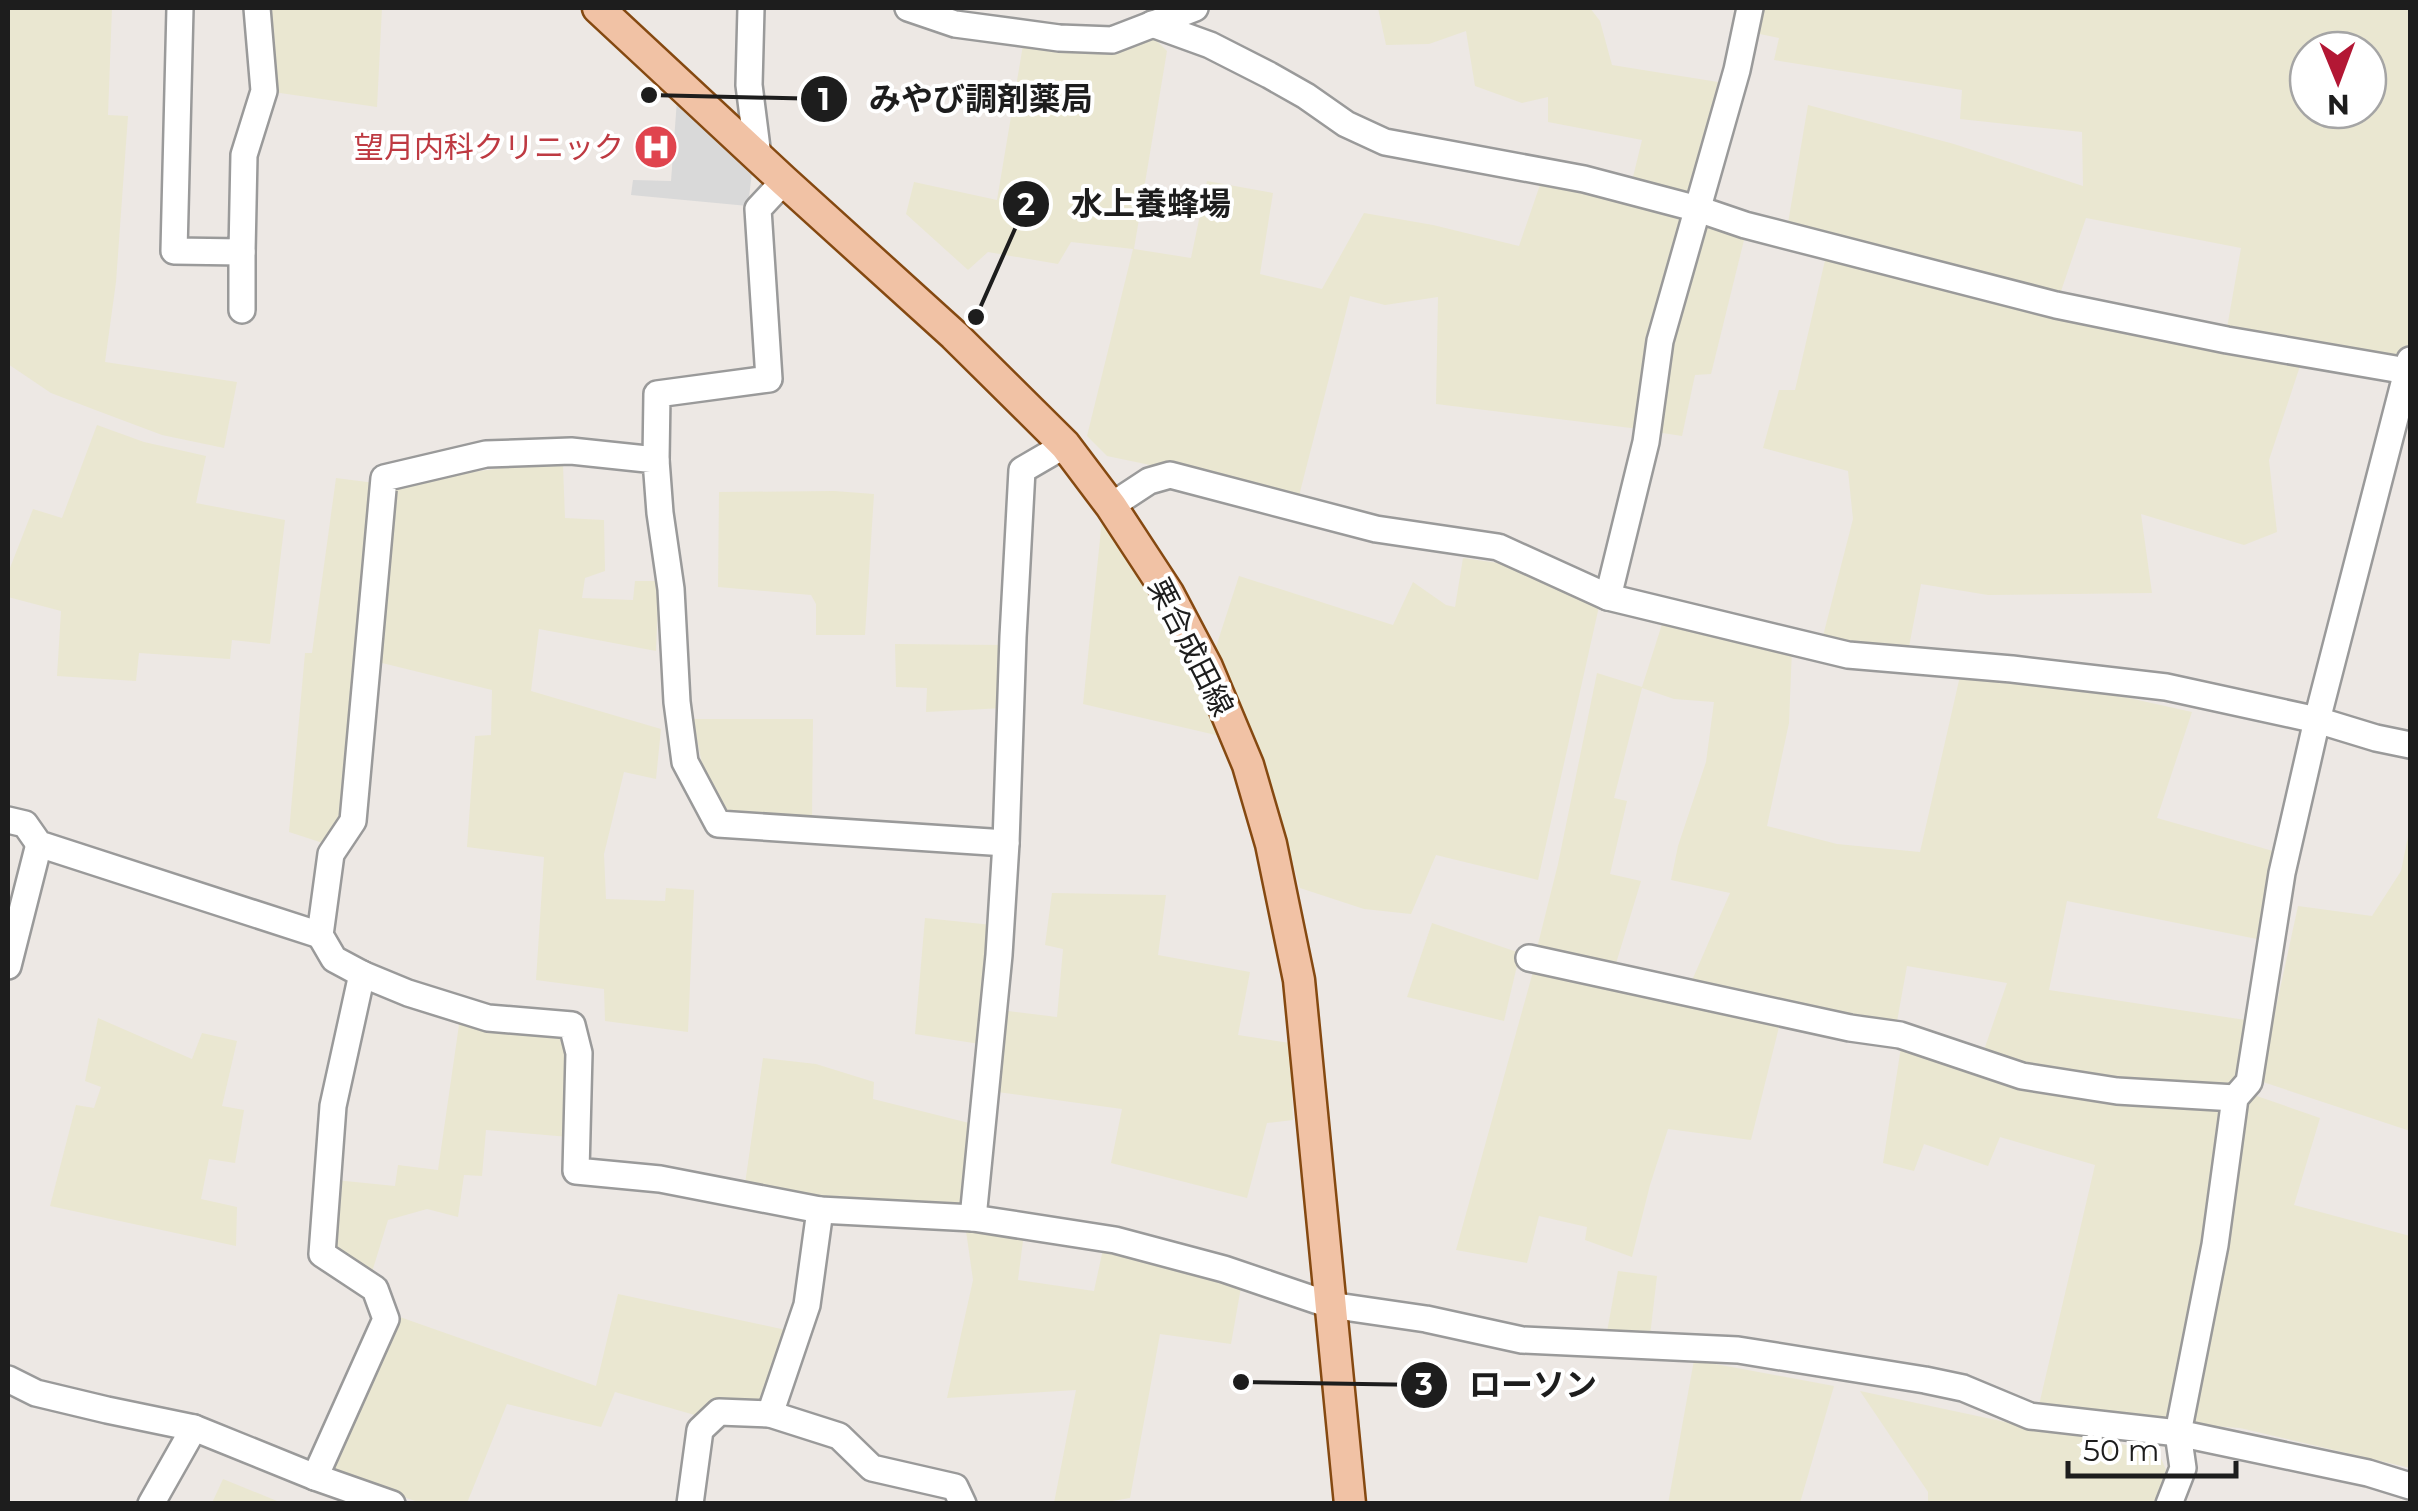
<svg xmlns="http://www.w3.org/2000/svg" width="2418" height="1511" font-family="Montserrat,'Noto Sans JP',sans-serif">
<rect width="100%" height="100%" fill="#ede8e4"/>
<g fill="#eae7d1" fill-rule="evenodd">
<path d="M8,8h104l-4,107 20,1 -12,166 -11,80 132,20 -13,66 -62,-13 -64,-24 -47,-18 -43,-29z"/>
<path d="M263,8h119l-5,99 -104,-15z"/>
<path d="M1378,8h212l10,13 12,44 106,17 -28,111 -58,-12 10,-41 -94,-18v-25l-26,6 -47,-17 -9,-55 -37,13 -43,1z"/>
<path d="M1760,8h650v335l-13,18 -170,-33 14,-80 -155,-30 -27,79 -272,-68 21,-124 146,39 129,42 -1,-54 -122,-13 2,-29 -188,-30 5,-22 -24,-5zM2308,50h60v60h-60z"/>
<path d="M1151,35l16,16 -33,198 57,9 16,-77 66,12 -13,81 62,15 42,-76 69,12 86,21 23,-67 143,36 -46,214 -203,-25 2,-107 -53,8 -35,-9 -51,200 -192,-40 -20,-20 46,-187 -62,-7 -13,22 -70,-12 -20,18 -62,-56 8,-32 83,18 27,-161z"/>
<path d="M1707,224l38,12 -34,138 -16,1 -13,61 -26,-4 18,-130z"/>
<path d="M1826,256l476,104 -33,100 8,72 -33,13 -103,-31 11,79 -164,2 -67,-11 -13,68 -85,-16 30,-117 -5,-48 -85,-23 16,-58h16z"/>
<path d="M97,425l47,17 62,14 -10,47 89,17 -15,124 -38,-4 -2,19 -91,-6 -3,28 -79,-5 4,-65 -53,-14v-24l25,-64 29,9z"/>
<path d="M563,466l2,52 39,2 1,51 -20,7 -3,20 51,2 2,-19h24l-3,70 -117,-22 -8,62 130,38 -5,50 -32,-7 -20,82 2,45 59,2 1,-13 28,2 -6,142 -83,-11 -1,-32 -68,-9 8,-123 -77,-10 8,-111 16,-1 1,-45 -114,-28 17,-180 115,-15z"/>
<path d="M336,478l39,5 -31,334 -15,28 -40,-13 16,-179h7z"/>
<path d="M834,491l40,3 -9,141h-49v-31l-5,-9 -93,-8 1,-95z"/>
<path d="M1102,520l59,87 59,129 -137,-32z"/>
<path d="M1463,558l57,8 80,36 -62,278 -102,-25 -25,59 -47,-5 -64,-21 -33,-115 -52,-123 24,-74 154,49 20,-43 33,23 9,2z"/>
<path d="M1663,621l129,28 -3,74 -22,103 70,18 83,8 40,-176 39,3 130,19 63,14 -35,106 137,39 -17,86 -210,-42 -18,89 203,31 -9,51 -10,14 -129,-7 -121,-26 24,-70 -100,-17 -11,61 -206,-42 40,-92 -59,-13 7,-34 28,-84 8,-60 -40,-3 -32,-11 -28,110 13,3 -17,73 31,7 -27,89 -78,-18 22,-88 39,-191 45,14z"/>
<path d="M895,644l110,1 -1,63 -78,4 1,-24 -31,-1z"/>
<path d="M693,719h120l-1,102 -86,-7 -18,-19z"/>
<path d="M2410,827v304l-150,-50 38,-175 74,10 29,-45z"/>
<path d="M1052,893l114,2 -8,60 92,17 -12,63 52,8 3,77 -26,3 -20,75 -136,-35 11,-54 -132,-18 10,-81 57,7 6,-68 -18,-4z"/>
<path d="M925,918l67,7 -12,119 -65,-10z"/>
<path d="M1432,923l88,30 -16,68 -97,-24z"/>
<path d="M1534,968l247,51 -30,121 -83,-11 -18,56 -18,72 -47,-17 2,-13 -48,-11 -12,47 -71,-13z"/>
<path d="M98,1018l94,41 10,-26 35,8 -15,65 22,4 -9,53 -26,-4 -8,40 36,8 -1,39 -186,-40 26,-101 18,3 7,-21 -16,-6z"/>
<path d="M460,1018l102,15 11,24 -4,80 -83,-7 -4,46 -18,-1 -6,42 -31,-8 -39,11 -16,52 -43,-27 6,-65 60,6 3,-21 40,5z"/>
<path d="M1901,1047l48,15 159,41 108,4 5,10 -18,128 -38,178 -126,-18 56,-240 -95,-28 -12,29 -64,-22 -10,27 -31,-8z"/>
<path d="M763,1058l53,6 58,18 -1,17 100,25 -6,83 -137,-4 -85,-19z"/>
<path d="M2251,1094l69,24 -26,87 116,31v232l-170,-40 -43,-3 -9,-11 53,-308z"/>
<path d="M965,1224l59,9 -6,47 76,11 9,-42 70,16 68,22 -10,57 -71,-10 -30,164 -29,5h-47l22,-113 -129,8 26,-118z"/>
<path d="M1618,1271l39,5 -7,60 -43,-4z"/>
<path d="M618,1294l168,36 -21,68 -11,8 -42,-8 -14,18 -83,-24 -14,35 -94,-23 -40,99h-45l-90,-28 65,-159 199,70z"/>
<path d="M1694,1360l140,26 -34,117 -132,1z"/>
<path d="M1860,1391l169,36 129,24 11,26 -12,26h-229v-11z"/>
<path d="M223,1479l59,24h-70z"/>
</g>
<path fill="#d9d9d9" d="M677,100l75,72 -4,34 -117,-11 2,-15 38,1z"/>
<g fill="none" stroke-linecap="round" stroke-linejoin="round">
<defs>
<g id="minor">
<path d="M180,8l-6,243 68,1 2,-97 20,-64 -7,-83"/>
<path d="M751,8l-2,77 9,71"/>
<path d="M908,8l47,16 104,14 53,2 83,-32"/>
<path d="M1152,24l58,21 59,30 37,21 40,28 39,18 199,37 114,30 47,16 311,80 171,35 180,31"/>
<path d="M242,252v58"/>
<path d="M656,460l1,-66 112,-15 -11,-170 26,-28"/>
<path d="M1111,506l38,-25 21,-6 206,54 122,18 110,50 240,58 164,14 154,18 151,33 59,18 34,7"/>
<path d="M1608,597l38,-155 14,-101 77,-271 13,-62"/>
<path d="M8,820l17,4 14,20 281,91"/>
<path d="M1006,843l-288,-19 -33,-62 -8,-60 -6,-113 -11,-76 -4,-53 -85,-9 -85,3 -102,24 -31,343 -22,33 -11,81 14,24 28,15 46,19 80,25 84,7 7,28 -3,118 84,8 160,31 153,8 142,22 109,29 106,36 96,14 96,21 216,10 187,30 38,8 67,28 148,17 190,40 42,13"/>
<path d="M1529,958l321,70 50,7 122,41 95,15 118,7"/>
<path d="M8,966l31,-122"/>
<path d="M973,1218l26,-263 7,-112 7,-206 9,-167 43,-25"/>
<path d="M8,1379l28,14 71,17 87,18 121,49 77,27"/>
<path d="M770,1414l69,22 33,32 83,19 8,17"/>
<path d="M315,1477l71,-158 -11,-30 -53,-35 11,-148 29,-132"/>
<path d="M151,1504l43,-76"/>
<path d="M690,1504l10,-74 19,-18 51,2 37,-109 13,-95"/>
<path d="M2169,1504l14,-36 -5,-35 37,-188 20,-147 14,-16 33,-209 35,-153 93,-360"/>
</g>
<path id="major" d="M598,8l186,173 170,154 111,110 46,61 57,87 39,74 41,98 23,79 28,136 51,524"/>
</defs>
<use href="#minor" stroke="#9a9a9a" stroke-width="30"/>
<use href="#major" stroke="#854911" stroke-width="35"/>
<use href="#minor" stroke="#fff" stroke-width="25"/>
<use href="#major" stroke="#f1c2a5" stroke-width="30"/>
</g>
<defs>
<symbol id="hospital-disc" viewBox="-11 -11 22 22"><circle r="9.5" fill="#e0444e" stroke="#fff"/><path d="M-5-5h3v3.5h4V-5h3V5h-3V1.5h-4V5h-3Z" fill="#fff"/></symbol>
</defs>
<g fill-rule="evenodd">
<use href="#hospital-disc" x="631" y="122" width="50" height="50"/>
</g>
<g text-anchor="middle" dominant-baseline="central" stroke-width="8" stroke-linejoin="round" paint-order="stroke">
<g font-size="30" fill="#be3a42" stroke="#fff" text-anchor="end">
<text x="624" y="147">望月内科クリニック</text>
</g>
<g font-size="30" fill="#1d1d1d" stroke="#fff">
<text transform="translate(1191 647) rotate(63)">栗合成田線</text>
</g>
</g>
<path fill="none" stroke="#1d1d1d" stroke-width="4" d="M649 95L824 99M976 317L1026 204M1241 1382L1424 1385"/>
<g fill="#1d1d1d" stroke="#fff" stroke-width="4">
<circle cx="649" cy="95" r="10"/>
<circle cx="976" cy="317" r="10"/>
<circle cx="1241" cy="1382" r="10"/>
<circle cx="824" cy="99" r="25"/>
<circle cx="1026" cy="204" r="25"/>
<circle cx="1424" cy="1385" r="25"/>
</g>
<g font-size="30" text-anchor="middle" font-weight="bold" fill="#fff">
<text x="824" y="110">1</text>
<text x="1026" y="215">2</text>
<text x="1424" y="1395">3</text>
</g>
<g font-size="32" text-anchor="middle" font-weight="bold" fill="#1d1d1d" stroke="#fff" stroke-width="8" stroke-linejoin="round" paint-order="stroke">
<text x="981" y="110">みやび調剤薬局</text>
<text x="1151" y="215">水上養蜂場</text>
<text x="1533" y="1396">ローソン</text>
</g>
<rect width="2418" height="1511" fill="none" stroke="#1d1d1d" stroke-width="20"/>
<g transform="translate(2338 80) rotate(179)"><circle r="48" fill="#ffffff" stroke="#a5a5a5" stroke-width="2.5"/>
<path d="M0-8L18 38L0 25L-18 38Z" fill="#b31734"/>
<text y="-15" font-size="28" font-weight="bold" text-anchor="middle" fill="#1d1d1d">N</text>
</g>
<path d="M2068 1461v15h168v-15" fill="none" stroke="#1d1d1d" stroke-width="5"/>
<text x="2083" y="1461" font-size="30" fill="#1d1d1d" stroke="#ffffff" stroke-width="8" paint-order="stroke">50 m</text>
</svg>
